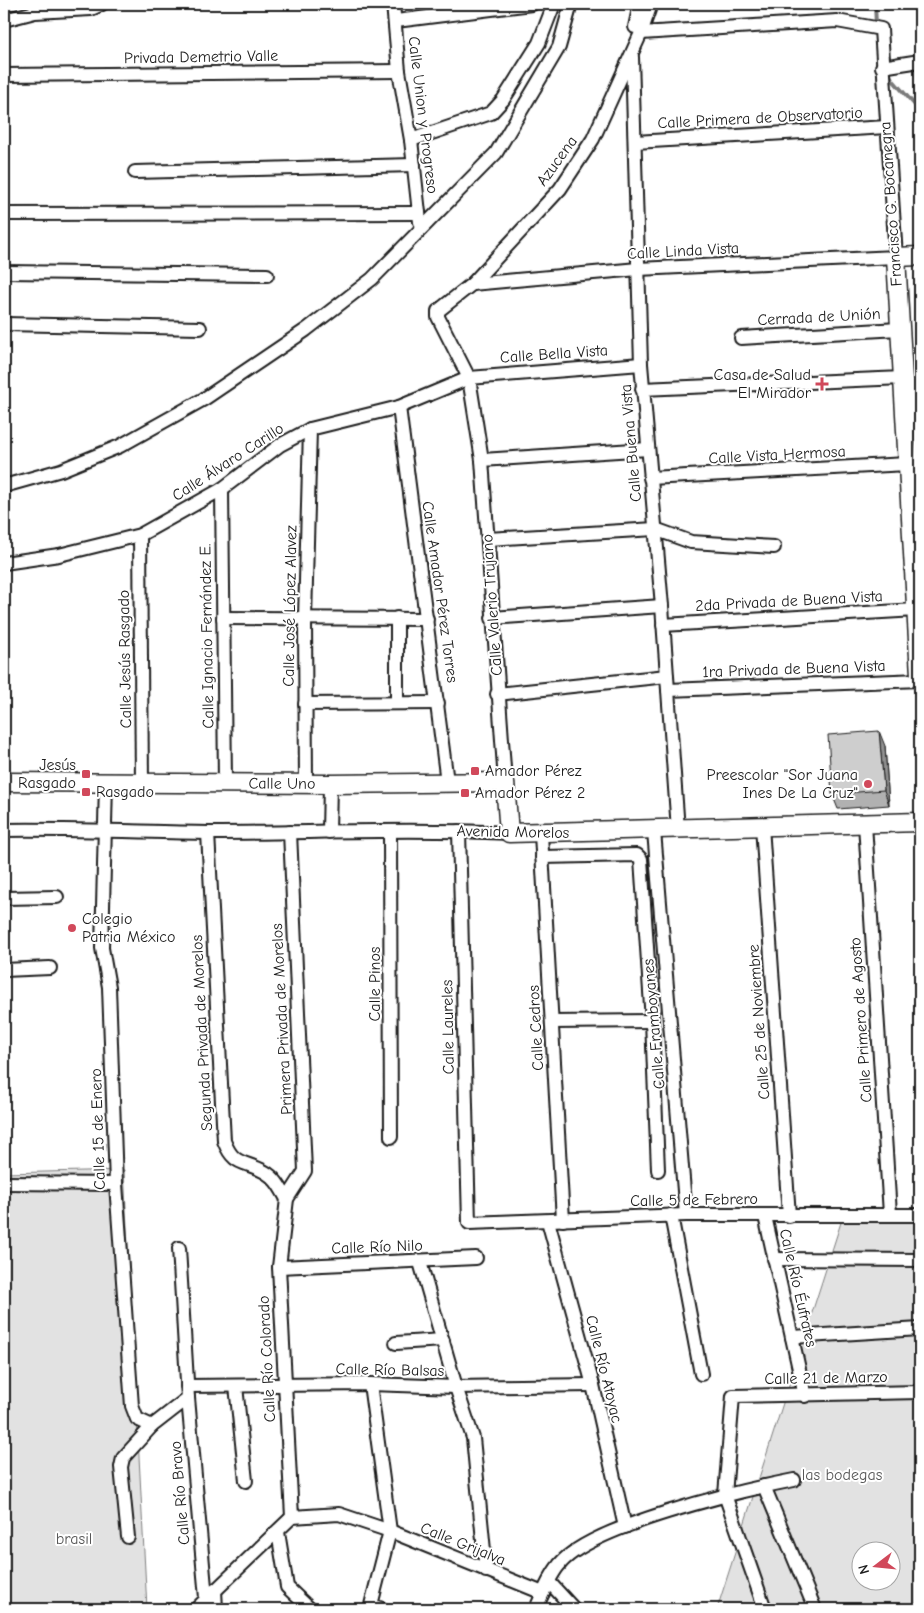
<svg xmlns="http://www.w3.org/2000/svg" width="924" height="1613" font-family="'Comic Neue',sans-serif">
<rect width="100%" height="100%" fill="#fff"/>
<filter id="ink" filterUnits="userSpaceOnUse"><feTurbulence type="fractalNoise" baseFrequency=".02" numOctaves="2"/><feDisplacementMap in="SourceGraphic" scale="10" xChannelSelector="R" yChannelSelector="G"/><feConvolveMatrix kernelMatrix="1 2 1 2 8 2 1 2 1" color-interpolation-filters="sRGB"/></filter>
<g filter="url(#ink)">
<g fill="#e2e2e2" stroke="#7f7f7f" fill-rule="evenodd">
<path d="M124,1170l23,439h-143v-436z"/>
<path d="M844,1213l76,2v394h-203zM862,1550h30v30h-30z"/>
</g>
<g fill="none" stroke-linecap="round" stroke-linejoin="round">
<g stroke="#7a7a7a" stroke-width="4">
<path d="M875,4l1,21"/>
<path d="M889,72l3,7 28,32"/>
</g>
<defs>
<g id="street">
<path d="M393,4l6,67 12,69 9,82"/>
<path d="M4,20l31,-8 56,-3 11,-5"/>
<path d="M396,21l136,-17"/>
<path d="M635,27l5,-23"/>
<path d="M632,57l9,307 21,242 16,224"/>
<path d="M882,67l38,-6"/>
<path d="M4,75l395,-4"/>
<path d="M411,140l80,-27 12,-13 36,-57 15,-39"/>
<path d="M635,142l252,-15"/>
<path d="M135,172l279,-7"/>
<path d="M4,214l415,-1"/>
<path d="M4,272l263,3"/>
<path d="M472,284l166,-15 258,-12 -15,-228 -44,-8 -196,12"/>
<path d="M4,324l196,4"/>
<path d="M741,338l158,-9"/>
<path d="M642,389l261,-11 17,14"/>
<path d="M399,407l48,375"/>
<path d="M482,460l166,-11"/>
<path d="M650,478l257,-14"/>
<path d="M4,486l57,-16 59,-24 84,-47 102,-69 66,-51 124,-126 63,-106 12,-43"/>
<path d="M222,489l3,294"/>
<path d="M140,535l2,248"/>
<path d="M488,539l167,-10 36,13 83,5"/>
<path d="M4,563l55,-8 81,-20 82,-46 58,-44 30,-16 89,-22 70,-29 172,-14"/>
<path d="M223,618l204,1"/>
<path d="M397,618v85"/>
<path d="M492,618l170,-12"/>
<path d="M663,625l253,-15 4,3"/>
<path d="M668,690l252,-10"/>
<path d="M497,694l170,-18"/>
<path d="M305,704l133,-1"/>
<path d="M505,782l-23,-322 -13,-82 -31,-61v-6l34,-27 88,-95 33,-50 48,-106 10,-29"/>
<path d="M106,783l-4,165 7,39 7,197 16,222 5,13 15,7 36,-28"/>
<path d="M306,783l-1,-164 5,-190"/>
<path d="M865,824l25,390"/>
<path d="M762,826l27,390"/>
<path d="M4,830c68,-1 137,2 205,3 100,0 200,-5 300,0"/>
<path d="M390,831l1,306"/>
<path d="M459,831l10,392 217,-8h234"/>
<path d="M654,831l32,384"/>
<path d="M290,832l15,339 -18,28 -8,68 13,250"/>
<path d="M329,832l1,-48"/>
<path d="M208,833l16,308c10,26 20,19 41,31 11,6 16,17 22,27"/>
<path d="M541,834l22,386"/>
<path d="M542,857l95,-2 4,4 11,162 6,149"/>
<path d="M4,898l53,-1"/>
<path d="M4,970l46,-2"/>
<path d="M552,1022l100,-1"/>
<path d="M4,1183l112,1"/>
<path d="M671,1215l30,159"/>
<path d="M765,1216l40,180"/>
<path d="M548,1221l45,164 32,142"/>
<path d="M179,1248l9,150 18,200"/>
<path d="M774,1259l146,1"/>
<path d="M420,1262l36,125 17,51 13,133"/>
<path d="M279,1267l197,-9"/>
<path d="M792,1337l128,-8"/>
<path d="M396,1343l47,-3"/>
<path d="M370,1384l20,147 -19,74 11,4"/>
<path d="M187,1386l183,-2 86,3 137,-2"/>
<path d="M236,1386l10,95"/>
<path d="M764,1486l51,123"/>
<path d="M278,1532l9,55 23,22"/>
<path d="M128,1537l-7,-70 2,-9 29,-32"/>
<path d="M549,1582l25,27"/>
<path d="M215,1590l1,19"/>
<path d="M196,1609l96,-92 47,-3 51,17 153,62"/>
<path d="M536,1609c6,-14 13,-32 23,-44 30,-39 184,-75 235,-85"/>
<path d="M765,1609l-40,-114 8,-99 187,-4"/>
</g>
<g id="secondary">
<path d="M920,256l-24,1 24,418"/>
<path id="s1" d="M4,782l326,2 175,-2 4,51 411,-11"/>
</g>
</defs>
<use href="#street" stroke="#1c1c1c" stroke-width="16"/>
<use href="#secondary" stroke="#1c1c1c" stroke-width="21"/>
<use href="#street" stroke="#fff" stroke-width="12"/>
<use href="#secondary" stroke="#fff" stroke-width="18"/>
</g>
<path fill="#b1b1b1" stroke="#1c1c1c" d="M885,746l4,59 -51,4 -6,-15z"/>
<path fill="#909090" stroke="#1c1c1c" d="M879,731l6,15 4,59 -5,-15z"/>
<path fill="#cecece" stroke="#1c1c1c" d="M879,731l5,59 -52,4 -4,-59z"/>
</g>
<g fill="#d1495b" stroke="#fff" stroke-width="2">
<path d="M819.5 376.5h5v5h5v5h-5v5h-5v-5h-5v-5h5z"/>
<rect x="470" y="766" width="10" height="10" rx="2.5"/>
<rect x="81" y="769" width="10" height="10" rx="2.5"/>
<circle cx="868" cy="784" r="5"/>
<rect x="81" y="787" width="10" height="10" rx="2.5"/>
<rect x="460" y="788" width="10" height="10" rx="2.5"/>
<circle cx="72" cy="928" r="5"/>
</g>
<g text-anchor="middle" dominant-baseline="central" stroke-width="4" stroke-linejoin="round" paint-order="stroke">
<g font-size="16" fill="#1c1c1c" stroke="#fff">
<text transform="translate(201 57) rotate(-1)">Privada Demetrio Valle</text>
<text transform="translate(423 115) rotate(83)">Calle Union y Progreso</text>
<text transform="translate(760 118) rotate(-3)">Calle Primera de Observatorio</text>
<text transform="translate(557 161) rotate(-54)">Azucena</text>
<text transform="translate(891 204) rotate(-94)">Francisco G. Bocanegra</text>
<text transform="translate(683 251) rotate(-3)">Calle Linda Vista</text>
<text transform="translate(819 317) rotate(-3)">Cerrada de Unión</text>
<text transform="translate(554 354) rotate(-4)">Calle Bella Vista</text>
<text transform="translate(631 443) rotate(-95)">Calle Buena Vista</text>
<text transform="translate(777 455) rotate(-3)">Calle Vista Hermosa</text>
<text transform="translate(228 462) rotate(-33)">Calle Álvaro Carillo</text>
<text transform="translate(440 592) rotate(82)">Calle Amador Pérez Torres</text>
<text transform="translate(789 601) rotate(-3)">2da Privada de Buena Vista</text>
<text transform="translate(492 605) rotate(-94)">Calle Valerio Trujano</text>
<text transform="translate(290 606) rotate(-89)">Calle José López Alavez</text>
<text transform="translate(207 636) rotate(-91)">Calle Ignacio Fernández E.</text>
<text transform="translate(125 659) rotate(-91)">Calle Jesús Rasgado</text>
<text transform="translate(794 669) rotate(-2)">1ra Privada de Buena Vista</text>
<text stroke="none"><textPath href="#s1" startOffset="278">Calle Uno</textPath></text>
<text transform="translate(513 832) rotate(1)">Avenida Morelos</text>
<text transform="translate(375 984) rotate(-90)">Calle Pinos</text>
<text transform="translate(282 1019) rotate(-93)">Primera Privada de Morelos</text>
<text transform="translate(861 1020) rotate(-94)">Calle Primero de Agosto</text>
<text transform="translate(759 1022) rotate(-94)">Calle 25 de Noviembre</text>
<text transform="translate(654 1024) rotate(-95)">Calle Framboyanes</text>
<text transform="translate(448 1027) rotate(-91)">Calle Laureles</text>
<text transform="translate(536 1028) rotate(-93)">Calle Cedros</text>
<text transform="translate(202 1033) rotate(-93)">Segunda Privada de Morelos</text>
<text transform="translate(98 1129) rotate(-92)">Calle 15 de Enero</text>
<text transform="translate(694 1200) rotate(-1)">Calle 5 de Febrero</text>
<text transform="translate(377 1247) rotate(-2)">Calle Río Nilo</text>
<text transform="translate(798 1288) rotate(77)">Calle Río Éufrates</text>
<text transform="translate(267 1359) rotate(-93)">Calle Río Colorado</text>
<text transform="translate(604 1369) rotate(76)">Calle Río Atoyac</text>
<text transform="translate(390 1370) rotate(1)">Calle Río Balsas</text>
<text transform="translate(826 1378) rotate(-1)">Calle 21 de Marzo</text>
<text transform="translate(180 1493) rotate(-95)">Calle Río Bravo</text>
<text transform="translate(463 1544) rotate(22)">Calle Grijalva</text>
</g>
<g font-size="16" fill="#1c1c1c" stroke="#fff" text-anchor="start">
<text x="811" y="375" text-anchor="end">Casa de Salud<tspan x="811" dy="18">El Mirador</tspan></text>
<text x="76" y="765" text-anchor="end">Jesús<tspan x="76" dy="18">Rasgado</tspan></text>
<text x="485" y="771">Amador Pérez</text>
<text x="858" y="775" text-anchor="end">Preescolar "Sor Juana<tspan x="858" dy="18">Ines De La Cruz"</tspan></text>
<text x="96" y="792">Rasgado</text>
<text x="475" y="793">Amador Pérez 2</text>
<text x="82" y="919">Colegio<tspan x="82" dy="18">Patria México</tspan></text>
</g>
<g font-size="16" fill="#575757" stroke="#fff">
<text x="842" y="1475">las bodegas</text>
<text x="74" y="1539">brasil</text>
</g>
</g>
<rect width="924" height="1613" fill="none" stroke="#fff" stroke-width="20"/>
<rect x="10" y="10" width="904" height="1593" fill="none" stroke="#1c1c1c" stroke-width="2" filter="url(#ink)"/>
<g transform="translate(876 1566) rotate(254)"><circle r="24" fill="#ffffff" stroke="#a4a4a4"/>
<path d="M0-4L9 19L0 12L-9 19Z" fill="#d1495b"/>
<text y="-8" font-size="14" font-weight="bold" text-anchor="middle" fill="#1c1c1c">N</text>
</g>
</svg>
